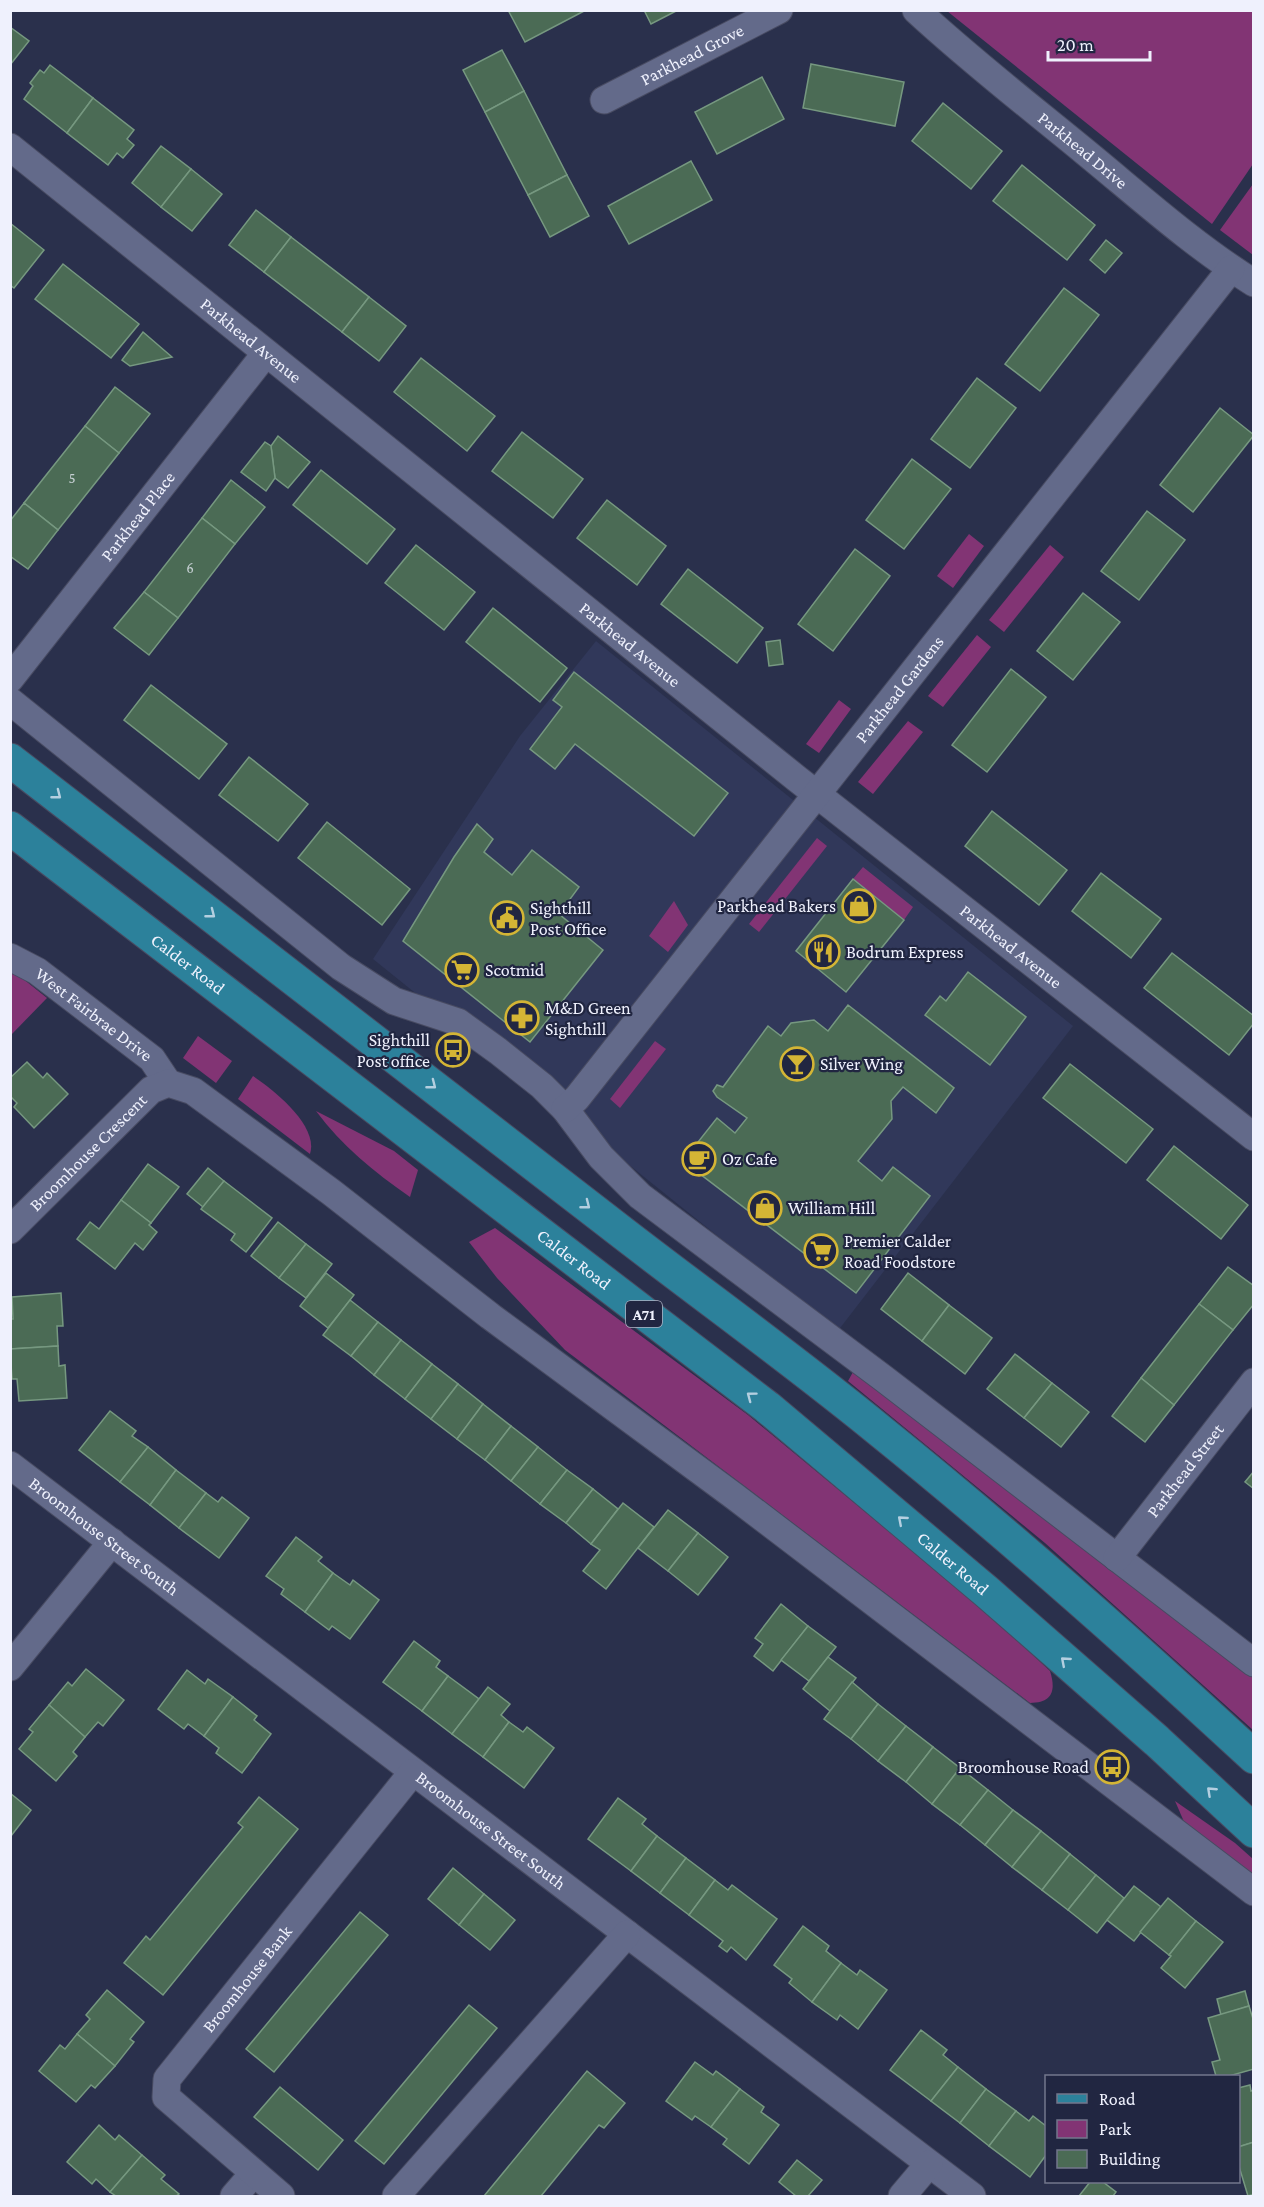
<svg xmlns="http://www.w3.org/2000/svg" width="1264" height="2207" font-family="'Crimson Pro',serif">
<rect width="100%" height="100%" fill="#2a304c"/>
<path fill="#31385a" d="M596,641l477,385 -236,306 -464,-373 147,-223z"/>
<g fill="#823474">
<path d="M947,11h306v153l-41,60z"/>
<path d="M1253,184v71l-33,-25z"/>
<path d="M969,534l15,12 -31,42 -16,-12z"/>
<path d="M1050,545l14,12 -60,75 -15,-12z"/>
<path d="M977,635l14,12 -48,60 -15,-11z"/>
<path d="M839,700l12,9 -32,44 -13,-9z"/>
<path d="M908,721l15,11 -50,62 -15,-12z"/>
<path d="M817,838l10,8 -68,86 -10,-8z"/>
<path d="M863,867l50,40 -9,13 -51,-41z"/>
<path d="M674,901l14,24 -20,27 -19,-16z"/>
<path d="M11,973l11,5 25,20 -36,37z"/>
<path d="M198,1036l34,25 -16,22 -33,-25z"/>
<path d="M655,1041l11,8 -46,59 -10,-9z"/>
<path d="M253,1076c21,14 66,50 57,78l-72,-55z"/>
<path d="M316,1111l78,40 24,19 -8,27c-36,-25 -68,-51 -94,-86z"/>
<path d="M495,1228l253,187 235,194 67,62c6,19 3,32 -20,32l-465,-353 -68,-72 -28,-36z"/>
<path d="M853,1372l400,305v53l-208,-187 -197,-162z"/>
<path d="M1175,1801l60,42 18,16v19l-68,-54z"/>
</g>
<g fill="#4b6b55" stroke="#769880" stroke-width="1.5">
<path d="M508,10h78l-61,32z"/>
<path d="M644,10h34l-27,14z"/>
<path d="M10,27l19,14 -19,24z"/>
<path d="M502,50l22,41 -39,21 -22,-42z"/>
<path d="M811,64l93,18 -9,44 -92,-18z"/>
<path d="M50,65l43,33 -26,35 -43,-34 9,-13 -3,-3 10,-13 4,3z"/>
<path d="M762,77l22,42 -67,35 -22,-42z"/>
<path d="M524,91l43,84 -39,20 -43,-83z"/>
<path d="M93,98l41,32 -7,9 7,6 -11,13 -6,-5 -9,12 -41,-32z"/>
<path d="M943,103l59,48 -31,38 -59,-48z"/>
<path d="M161,146l30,23 -30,38 -29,-24z"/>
<path d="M691,161l21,39 -83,44 -21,-38z"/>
<path d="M1022,165l73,60 -28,35 -74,-59z"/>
<path d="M191,169l31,25 -30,37 -31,-24z"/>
<path d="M567,175l22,41 -39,21 -22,-42z"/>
<path d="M256,210l35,27 -27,35 -35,-27z"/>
<path d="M10,223l34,27 -30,38 -4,-3z"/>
<path d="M291,237l78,60 -27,35 -78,-60z"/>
<path d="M1106,240l16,13 -17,20 -15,-13z"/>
<path d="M63,264l76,60 -28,34 -76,-59z"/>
<path d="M1064,288l35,27 -59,76 -35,-27z"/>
<path d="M369,297l37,29 -27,35 -37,-29z"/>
<path d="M143,332l29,25 -42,9 -8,-6z"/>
<path d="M421,358l74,58 -28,35 -73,-59z"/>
<path d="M977,378l39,30 -46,60 -39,-29z"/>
<path d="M115,387l35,27 -31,39 -34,-27z"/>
<path d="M1220,408l34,27 -61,77 -33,-27z"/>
<path d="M85,426l34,27 -61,77 -34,-27z"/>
<path d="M522,432l61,47 -30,39 -61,-47z"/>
<path d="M278,436l32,26 -22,26 -13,-10 -4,-32z"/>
<path d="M265,442l6,4 4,32 -9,13 -25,-19z"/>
<path d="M912,459l39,30 -47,60 -38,-29z"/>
<path d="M321,470l74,59 -28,35 -74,-59z"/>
<path d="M231,480l34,27 -30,37 -33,-26z"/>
<path d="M607,500l59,46 -29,39 -60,-47z"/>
<path d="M24,503l34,27 -30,39 -18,-13v-35z"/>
<path d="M1147,511l38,29 -46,60 -38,-29z"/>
<path d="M202,518l33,26 -57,74 -34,-26z"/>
<path d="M416,545l59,47 -31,38 -59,-47z"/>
<path d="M855,549l35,27 -57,75 -35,-27z"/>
<path d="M688,569l75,59 -26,35 -76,-59z"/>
<path d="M144,592l34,26 -29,37 -35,-27z"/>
<path d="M1083,593l37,29 -47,58 -36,-29z"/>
<path d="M493,608l74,60 -27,34 -74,-60z"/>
<path d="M780,640l3,24 -14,2 -3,-24z"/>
<path d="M1011,669l35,28 -59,75 -35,-27z"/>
<path d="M574,672l154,121 -34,43 -119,-92 -20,25 -25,-20 32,-42 -9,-7z"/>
<path d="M151,685l76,59 -28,35 -75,-59z"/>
<path d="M249,757l59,47 -30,37 -59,-46z"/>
<path d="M992,811l75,59 -28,35 -74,-59z"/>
<path d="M327,822l83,67 -28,36 -84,-67z"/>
<path d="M477,824l16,15 -9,13 28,23 20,-25 47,37 -20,27 44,36 -73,92 -127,-101 51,-84z"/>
<path d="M1101,873l60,46 -30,39 -59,-47z"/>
<path d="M853,879l51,41 -58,72 -50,-41z"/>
<path d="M1172,953l82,63v7l-25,32 -85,-67z"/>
<path d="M968,972l58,45 -36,48 -65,-50 15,-19 6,5z"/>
<path d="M848,1005l106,83 -18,25 -33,-26 -12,14 1,18 -34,42 24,20 11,-14 37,29 -74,97 -173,-132 34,-43 18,15 12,-15 -30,-21 -4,-6 4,-6 6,2 45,-61 13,10 10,-13 23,-3 14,11z"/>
<path d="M27,1062l16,16 4,-5 21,21 -34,34 -20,-21 3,-4 -7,-7v-18z"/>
<path d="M1070,1064l83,65 -27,34 -83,-65z"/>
<path d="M1174,1146l74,59 -27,34 -74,-59z"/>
<path d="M148,1164l31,23 -28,36 -30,-23z"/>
<path d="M208,1168l16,13 -21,26 -16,-13z"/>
<path d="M224,1181l48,37 -26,34 -15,-12 4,-6 -34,-25z"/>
<path d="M121,1200l30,23 -2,2 8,7 -14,18 -8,-7 -20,26 -38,-30 13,-17 9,7z"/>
<path d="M278,1222l28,22 -27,34 -28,-22z"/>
<path d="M306,1244l26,20 -26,34 -27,-20z"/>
<path d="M1228,1267l26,19v18l-21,26 -34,-26z"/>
<path d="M326,1273l28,22 -26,33 -28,-22z"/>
<path d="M908,1273l41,32 -27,36 -41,-32z"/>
<path d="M61,1293l2,33h-6l1,20 -48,3v-30h3l-1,-22z"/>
<path d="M350,1300l28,22 -27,34 -28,-21z"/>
<path d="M1199,1304l34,26 -59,75 -33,-27z"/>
<path d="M949,1305l43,33 -27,36 -43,-33z"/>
<path d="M378,1322l23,18 -27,35 -23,-19z"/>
<path d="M401,1340l31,24 -27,35 -31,-24z"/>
<path d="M58,1346l1,20 6,-1 2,33 -48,3 -2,-22h-5l-2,-30z"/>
<path d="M1015,1354l37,29 -28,35 -37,-29z"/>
<path d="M432,1364l26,20 -27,35 -26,-20z"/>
<path d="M1141,1378l33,27 -29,37 -33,-26z"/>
<path d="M1052,1383l37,29 -28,35 -37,-29z"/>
<path d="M458,1384l25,20 -26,35 -26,-20z"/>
<path d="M483,1404l28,22 -26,34 -28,-21z"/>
<path d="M110,1411l26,20 -4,5 16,11 -28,35 -41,-32z"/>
<path d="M511,1426l27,21 -27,34 -26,-21z"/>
<path d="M148,1447l28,23 -26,35 -30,-23z"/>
<path d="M538,1447l29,23 -27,34 -29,-23z"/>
<path d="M176,1470l30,23 -27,35 -29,-23z"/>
<path d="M567,1470l26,19 -27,34 -26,-19z"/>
<path d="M1254,1471v18l-9,-7z"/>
<path d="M593,1489l25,20 -27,35 -25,-21z"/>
<path d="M206,1493l12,9 4,-5 27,21 -30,40 -40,-30z"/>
<path d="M623,1503l31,24 -48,62 -23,-18 17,-21 -9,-6z"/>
<path d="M668,1510l30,23 -30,38 -30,-23z"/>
<path d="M698,1533l30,24 -30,38 -30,-24z"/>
<path d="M296,1537l26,20 -4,4 15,12 -28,39 -24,-18 3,-5 -18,-13z"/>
<path d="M333,1573l17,12 3,-5 26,20 -29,39 -18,-13 -3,4 -24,-18z"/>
<path d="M781,1604l27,22 -35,45 -19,-15 9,-12 -8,-6z"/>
<path d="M808,1626l28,21 -27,34 -28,-21z"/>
<path d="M414,1641l26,20 -4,6 12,9 -26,35 -39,-29z"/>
<path d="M828,1657l28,21 -26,33 -27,-22z"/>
<path d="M86,1669l38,31 -21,26 -5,-4 -13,15 -36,-32 19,-23 4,4z"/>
<path d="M187,1670l18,14 3,-5 25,18 -29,39 -16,-12 -4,5 -26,-20z"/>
<path d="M448,1676l31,23 -27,35 -30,-23z"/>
<path d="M852,1682l26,22 -27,35 -27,-20z"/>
<path d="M488,1687l22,17 -9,11 8,7 -26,35 -31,-23z"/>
<path d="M233,1697l24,19 -3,4 17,14 -29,39 -26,-20 3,-5 -15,-12z"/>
<path d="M878,1704l28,22 -28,35 -27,-22z"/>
<path d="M49,1705l36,32 -12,15 4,4 -21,25 -37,-32 14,-17 -4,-3z"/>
<path d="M509,1722l14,10 4,-5 27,21 -30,40 -41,-31z"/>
<path d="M906,1726l27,21 -27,35 -28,-21z"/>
<path d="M933,1747l27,21 -28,36 -26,-22z"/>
<path d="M960,1768l28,22 -28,35 -28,-21z"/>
<path d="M988,1790l25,20 -28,35 -25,-20z"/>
<path d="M10,1793l21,17 -20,26h-1z"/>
<path d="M259,1797l39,32 -135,166 -39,-32 22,-27 4,4 93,-113 -5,-4z"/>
<path d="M618,1798l28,21 -4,5 15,12 -26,35 -43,-32z"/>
<path d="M1013,1810l28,21 -29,36 -27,-22z"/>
<path d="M1041,1831l29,23 -28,36 -30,-23z"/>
<path d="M657,1836l29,22 -26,35 -29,-22z"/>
<path d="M1070,1854l26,21 -28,35 -26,-20z"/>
<path d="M686,1858l29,22 -26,35 -29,-22z"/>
<path d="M453,1868l31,26 -25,31 -31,-26z"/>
<path d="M1096,1875l28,23 -27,35 -29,-23z"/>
<path d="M715,1880l13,10 4,-5 45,34 -31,41 -15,-13 -4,5 -8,-6 4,-5 -34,-26z"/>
<path d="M1134,1886l27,21 -27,34 -27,-21z"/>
<path d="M484,1894l31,26 -25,30 -31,-25z"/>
<path d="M1168,1898l28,23 -27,34 -29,-23z"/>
<path d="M360,1912l28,23 -114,137 -28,-23z"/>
<path d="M1196,1921l27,21 -38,46 -24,-20 10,-12 -2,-1z"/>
<path d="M803,1926l26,20 -3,5 15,12 -29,39 -23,-19 3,-4 -18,-14z"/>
<path d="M841,1963l16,12 3,-5 27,20 -29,39 -18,-14 -3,5 -25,-18z"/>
<path d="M107,1990l37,32 -14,17 4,3 -19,24 -38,-32 13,-15 -4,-4z"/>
<path d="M1245,1991l4,15 -28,9 -4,-16z"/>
<path d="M469,2005l28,23 -113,136 -29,-23z"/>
<path d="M1249,2006l5,16v47l-25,7h-13l-4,-14 8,-2 -12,-42z"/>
<path d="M921,2030l26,20 -4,5 15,12 -27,34 -41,-31z"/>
<path d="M77,2034l38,32 -20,22 -4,-3 -15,17 -37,-31 21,-26 5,4z"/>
<path d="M695,2062l18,13 3,-4 24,18 -29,38 -16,-11 -3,4 -26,-19z"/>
<path d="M958,2067l28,22 -26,34 -29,-22z"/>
<path d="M587,2071l38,32 -21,25 -5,-3 -58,71h-57z"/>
<path d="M1250,2085l1,6 3,-1v52l-16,5v-59z"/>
<path d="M280,2087l63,53 -25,30 -64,-53z"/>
<path d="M740,2089l24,18 -3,5 18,13 -30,39 -26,-20 4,-5 -16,-12z"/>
<path d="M986,2089l30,22 -27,35 -29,-23z"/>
<path d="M1016,2111l13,10 4,-5 13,10v29l-16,22 -41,-31z"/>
<path d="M99,2125l16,15 4,-5 23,20 -32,37 -14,-13 -4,5 -25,-22z"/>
<path d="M1254,2142v52l-6,2 -10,-33v-16z"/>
<path d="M142,2155l23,20 -4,4 18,15 -3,2h-60l-6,-4z"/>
<path d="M797,2160l25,20 -14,16h-12l-17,-14z"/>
<path d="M1090,2182h13l13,10 -3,4h-34z"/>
</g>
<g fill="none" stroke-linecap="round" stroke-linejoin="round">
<defs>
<g id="minor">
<path id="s1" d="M916,10c54,50 112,95 168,141 55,45 109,94 170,132"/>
<path id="s2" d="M604,100l175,-90"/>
<path id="s3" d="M10,147l786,631 458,359"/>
<path id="s4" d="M10,679l256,-326"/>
<path d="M10,701l331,266 53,34 64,21 40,29 44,35 23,23 36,48 39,39 243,182 371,285"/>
<path id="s5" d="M10,957l27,14 115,88 16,24"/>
<path id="s6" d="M565,1109l12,-11 654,-829"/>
<path id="s7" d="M10,1230l141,-140 17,-7 25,8 138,101 159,124 244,180 520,396"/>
<path id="s8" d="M10,1465l962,731"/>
<path id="s9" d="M1117,1558l137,-176"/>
<path d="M10,1667l102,-125"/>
<path d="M234,2196l19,-22"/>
<path id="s10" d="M281,2196l-115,-99 1,-18 245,-306"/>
<path d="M396,2196l231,-262"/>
<path d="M902,2196l27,-32"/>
</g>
<g id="primary">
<path d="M10,760c199,153 398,306 596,460 91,71 184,137 273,210 129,104 253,214 375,327"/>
<path id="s11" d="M10,828l757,579 220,185 170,149 97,90"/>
</g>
</defs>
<use href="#minor" stroke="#484b62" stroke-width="29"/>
<use href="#primary" stroke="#484b62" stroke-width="35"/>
<use href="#minor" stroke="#636a8a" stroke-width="27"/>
<use href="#primary" stroke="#2c819b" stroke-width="33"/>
</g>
<defs><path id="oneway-chevron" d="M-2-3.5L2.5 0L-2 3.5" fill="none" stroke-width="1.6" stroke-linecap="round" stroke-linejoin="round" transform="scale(1.5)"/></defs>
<g stroke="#b4cfe0">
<use href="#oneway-chevron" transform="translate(57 795) rotate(38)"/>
<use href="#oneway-chevron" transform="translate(211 914) rotate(38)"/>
<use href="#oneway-chevron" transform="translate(432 1085) rotate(38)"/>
<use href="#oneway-chevron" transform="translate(586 1205) rotate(38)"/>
<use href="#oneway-chevron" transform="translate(751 1396) rotate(-143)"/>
<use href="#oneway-chevron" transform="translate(902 1520) rotate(-139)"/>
<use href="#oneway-chevron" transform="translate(1065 1661) rotate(-139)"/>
<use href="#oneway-chevron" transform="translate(1211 1791) rotate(-137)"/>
</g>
<defs>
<symbol id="shop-ring" viewBox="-11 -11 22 22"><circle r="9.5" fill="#212641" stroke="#d4b535" stroke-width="1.5"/><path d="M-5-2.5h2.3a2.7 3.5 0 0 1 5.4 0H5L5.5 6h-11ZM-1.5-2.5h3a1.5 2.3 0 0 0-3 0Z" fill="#d4b535"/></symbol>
<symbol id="civic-ring" viewBox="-11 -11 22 22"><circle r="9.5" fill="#212641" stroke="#d4b535" stroke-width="1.5"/><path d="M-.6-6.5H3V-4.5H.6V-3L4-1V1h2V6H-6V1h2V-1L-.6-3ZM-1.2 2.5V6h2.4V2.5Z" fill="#d4b535"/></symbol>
<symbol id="restaurant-ring" viewBox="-11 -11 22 22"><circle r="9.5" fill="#212641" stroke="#d4b535" stroke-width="1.5"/><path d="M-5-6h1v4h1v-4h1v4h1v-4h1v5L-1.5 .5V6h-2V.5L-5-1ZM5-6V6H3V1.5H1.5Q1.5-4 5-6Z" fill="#d4b535"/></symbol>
<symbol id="supermarket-ring" viewBox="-11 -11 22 22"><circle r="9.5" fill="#212641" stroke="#d4b535" stroke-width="1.5"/><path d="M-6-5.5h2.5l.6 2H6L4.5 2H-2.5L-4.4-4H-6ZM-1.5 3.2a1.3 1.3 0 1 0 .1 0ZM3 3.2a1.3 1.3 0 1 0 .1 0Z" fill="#d4b535"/></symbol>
<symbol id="pharmacy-ring" viewBox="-11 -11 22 22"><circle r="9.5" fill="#212641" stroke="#d4b535" stroke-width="1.5"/><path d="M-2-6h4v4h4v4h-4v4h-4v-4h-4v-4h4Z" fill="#d4b535"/></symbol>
<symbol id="bus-ring" viewBox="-11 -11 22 22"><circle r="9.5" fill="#212641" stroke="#d4b535" stroke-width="1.5"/><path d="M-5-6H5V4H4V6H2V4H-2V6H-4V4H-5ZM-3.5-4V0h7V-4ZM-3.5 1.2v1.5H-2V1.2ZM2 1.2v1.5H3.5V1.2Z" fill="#d4b535"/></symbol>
<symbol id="bar-ring" viewBox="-11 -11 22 22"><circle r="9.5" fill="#212641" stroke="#d4b535" stroke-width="1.5"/><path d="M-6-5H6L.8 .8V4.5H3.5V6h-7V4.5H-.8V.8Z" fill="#d4b535"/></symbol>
<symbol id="cafe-ring" viewBox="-11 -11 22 22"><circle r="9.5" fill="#212641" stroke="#d4b535" stroke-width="1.5"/><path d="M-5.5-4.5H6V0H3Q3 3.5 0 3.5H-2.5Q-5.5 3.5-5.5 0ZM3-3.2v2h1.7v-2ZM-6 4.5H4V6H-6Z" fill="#d4b535"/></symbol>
</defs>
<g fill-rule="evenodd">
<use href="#shop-ring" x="840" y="887" width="38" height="38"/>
<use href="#civic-ring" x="488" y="899" width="38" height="38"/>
<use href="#restaurant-ring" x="804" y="933" width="38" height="38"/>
<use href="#supermarket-ring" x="443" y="951" width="38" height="38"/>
<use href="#pharmacy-ring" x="503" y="999" width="38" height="38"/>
<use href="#bus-ring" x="434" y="1031" width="38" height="38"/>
<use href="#bar-ring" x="778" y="1045" width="38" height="38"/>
<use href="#cafe-ring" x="680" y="1140" width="38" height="38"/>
<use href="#shop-ring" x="746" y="1189" width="38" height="38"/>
<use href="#supermarket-ring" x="802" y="1232" width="38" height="38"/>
<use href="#bus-ring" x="1093" y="1748" width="38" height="38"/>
</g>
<g text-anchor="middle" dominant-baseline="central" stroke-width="4.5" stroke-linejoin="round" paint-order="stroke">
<g font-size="15" fill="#c6d0d3">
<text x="72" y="478">5</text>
<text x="190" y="568">6</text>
</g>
<rect fill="#212641" stroke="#b1b4c5" stroke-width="1.5" x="626" y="1301" width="36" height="26" rx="4.5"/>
<g font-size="16" font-weight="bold" fill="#eff1fd">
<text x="644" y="1314">A71</text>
</g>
<g font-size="18" fill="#eff1fd" stroke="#212641">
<text stroke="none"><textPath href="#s2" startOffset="99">Parkhead Grove</textPath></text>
<text stroke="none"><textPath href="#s1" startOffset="218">Parkhead Drive</textPath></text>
<text stroke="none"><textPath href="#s3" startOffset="309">Parkhead Avenue</textPath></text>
<text stroke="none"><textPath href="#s4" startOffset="207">Parkhead Place</textPath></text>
<text stroke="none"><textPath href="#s3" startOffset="795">Parkhead Avenue</textPath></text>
<text stroke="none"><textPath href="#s6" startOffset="537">Parkhead Gardens</textPath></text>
<text stroke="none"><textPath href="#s3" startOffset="1281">Parkhead Avenue</textPath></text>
<text stroke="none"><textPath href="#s11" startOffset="224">Calder Road</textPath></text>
<text stroke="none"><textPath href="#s5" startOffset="102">West Fairbrae Drive</textPath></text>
<text stroke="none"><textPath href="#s7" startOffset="110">Broomhouse Crescent</textPath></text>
<text stroke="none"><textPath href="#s11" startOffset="710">Calder Road</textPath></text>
<text stroke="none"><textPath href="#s9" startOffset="111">Parkhead Street</textPath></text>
<text stroke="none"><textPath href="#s8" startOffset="118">Broomhouse Street South</textPath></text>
<text stroke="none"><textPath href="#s11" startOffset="1196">Calder Road</textPath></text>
<text stroke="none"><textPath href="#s8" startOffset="604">Broomhouse Street South</textPath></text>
<text stroke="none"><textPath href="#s10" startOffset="298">Broomhouse Bank</textPath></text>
</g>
<g font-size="18" fill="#eff1fd" stroke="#212641" text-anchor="start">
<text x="836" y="906" text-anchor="end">Parkhead Bakers</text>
<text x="530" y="908">Sighthill<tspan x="530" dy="21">Post Office</tspan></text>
<text x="846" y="952">Bodrum Express</text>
<text x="485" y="970">Scotmid</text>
<text x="545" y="1008">M&amp;D Green<tspan x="545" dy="21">Sighthill</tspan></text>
<text x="430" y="1040" text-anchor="end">Sighthill<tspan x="430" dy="21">Post office</tspan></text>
<text x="820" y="1064">Silver Wing</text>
<text x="722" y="1159">Oz Cafe</text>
<text x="788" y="1208">William Hill</text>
<text x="844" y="1241">Premier Calder<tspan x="844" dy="21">Road Foodstore</tspan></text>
<text x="1089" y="1767" text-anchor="end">Broomhouse Road</text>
</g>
</g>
<rect width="1264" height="2207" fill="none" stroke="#eff1fd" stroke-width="24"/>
<rect x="1045" y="2075" width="195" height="108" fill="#212641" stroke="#73778c" stroke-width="1.5"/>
<rect x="1057" y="2094" width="30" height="9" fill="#2c819b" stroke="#73778c" stroke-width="1.5"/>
<text x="1099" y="2105" font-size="18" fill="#eff1fd">Road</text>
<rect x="1057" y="2120" width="30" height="18" fill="#823474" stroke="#73778c" stroke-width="1.5"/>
<text x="1099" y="2135" font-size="18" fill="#eff1fd">Park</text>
<rect x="1057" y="2150" width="30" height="18" fill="#4b6b55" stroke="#73778c" stroke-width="1.5"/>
<text x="1099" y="2165" font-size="18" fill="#eff1fd">Building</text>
<path d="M1048 51v9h102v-9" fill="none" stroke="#eff1fd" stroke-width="3"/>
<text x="1057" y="51" font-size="18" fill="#eff1fd" stroke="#212641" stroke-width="4.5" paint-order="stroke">20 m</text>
</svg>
